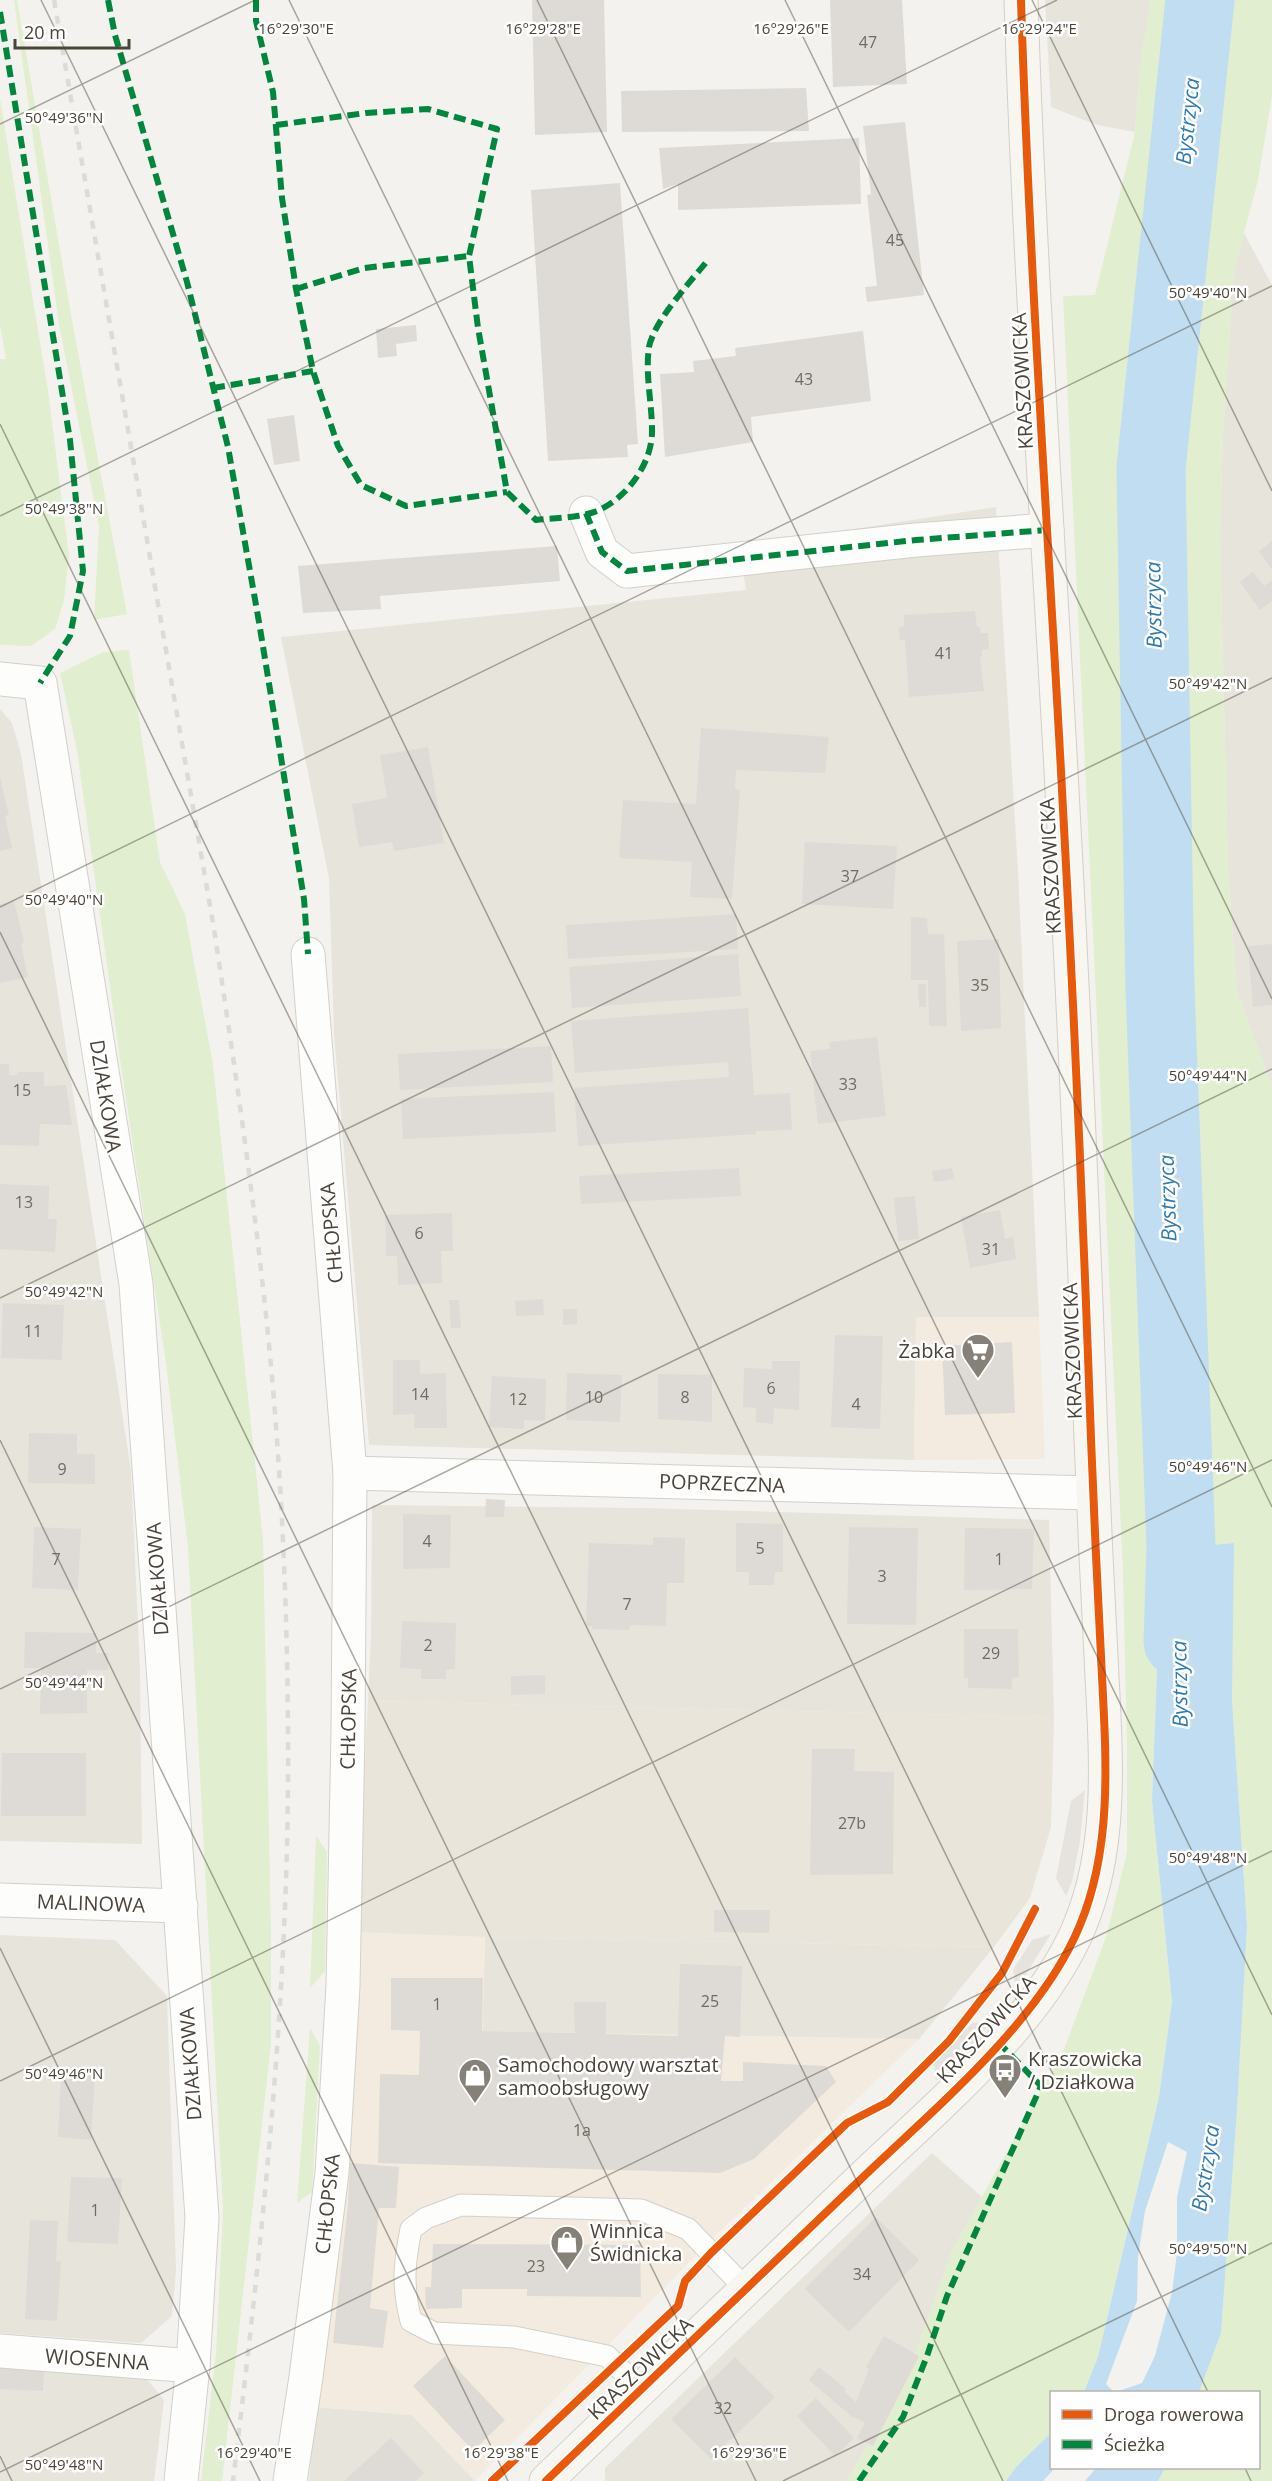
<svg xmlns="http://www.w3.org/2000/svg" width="1272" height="2481" font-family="'Open Sans',sans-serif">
<rect width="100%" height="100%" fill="#f4f2ee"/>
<g fill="#e7e4dc">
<path d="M1045,0h106l-11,69 -5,63 -38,-7 -46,-18z"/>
<path d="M1244,233l28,52v802l-35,-95 -9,-121 -8,-334 3,-104 11,-162z"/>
<path d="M996,507l22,364 21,446h-123l-2,143 -545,-15 -35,-411 -5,-156 -48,-241 465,-47 -7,-43z"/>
<path d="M0,709l12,14 9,31 110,717 9,199 2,174 -142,-3z"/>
<path d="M372,1505l270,3 407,12 5,197 -686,-16 3,-67z"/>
<path d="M0,1935l115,5 52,56 9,275 -4,45 -31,27 -141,-10z"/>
<path d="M485,1937l509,10 -75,92 -241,-3 -196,-5z"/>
<path d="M932,2153l50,44 -30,54 -49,138 -57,92h-241v-13z"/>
<path d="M0,2361l139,9 25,30 -10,81h-154z"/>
<path d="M316,2407l96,8 63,66h-166z"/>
</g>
<g fill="#f3ebdf">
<path d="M916,1317h123l6,142 -131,1z"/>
<path d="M356,1932l129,5 -2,94 436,8 -215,208 -229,234 -63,-66 -96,-8z"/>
</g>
<path fill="#eae5da" d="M368,1701l686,16 -3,110 -21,71 -36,49 -509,-10 -129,-5z"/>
<g fill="#e1eecf">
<path d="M14,0h3l56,326 54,288 -33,6 5,-94 -40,-201z"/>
<path d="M1151,0h121v96l-14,84 -24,91 -11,162 -3,105 8,333 9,121 35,95v1394h-114l7,-13h93v-76h-59l22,-59 16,-223 10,-184 -15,-226 1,-157 -79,8 3,119 -5,131 20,201 -13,95 -61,260 -14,35h-32l-1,41 -35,34 -10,14h-160l57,-92 49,-138 112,-202 42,-112 21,-85v-105l-4,-174 -60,-1277 32,-1 40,-163 5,-63z"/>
<path d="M0,99l48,292 21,165 -5,44 -9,29 -24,17 -31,-1v-286h6l-6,-35z"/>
<path d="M129,650l31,212 25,52 28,150 50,475 8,394v111l-49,437h-21l15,-128 7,-143 -35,-663 -22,-184 -46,-304 -43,-309 -17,-77 43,-21z"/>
<path d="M316,1836l11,16 -2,119 -15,17z"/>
<path d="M310,2028l10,18 -8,146 -15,11z"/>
</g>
<g fill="#e6e3df">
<path d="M1085,1790l-5,51 -8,41 -6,14 -10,-18 15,-77z"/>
<path d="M1051,1934l-35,56 -3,-20 19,-30z"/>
<path d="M991,2022l-26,31 -29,28 -2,-17 38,-41z"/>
</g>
<g fill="#c0ddf1">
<path d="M1234,1543l-2,157 15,226 -10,184 -16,223 -22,59h-83l26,-9 13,-27 17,-64 5,-39v-56l10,-45 -19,-10 -23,69 -7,46 -1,44 -31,83 8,8h-30l14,-35 61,-260 13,-95 -20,-201 5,-131 -3,-120z"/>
<path d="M1051,2433l1,35h3l-12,13h-37l10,-14z"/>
<path d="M1096,2468h69l-7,13h-73z"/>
</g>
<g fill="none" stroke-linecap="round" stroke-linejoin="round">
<path stroke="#c0ddf1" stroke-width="69" d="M1178,1642l3,-95 -21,-559 -9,-520 49,-468"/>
</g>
<g fill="#dedbd6">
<path d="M532,0h72l3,132 -72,3z"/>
<path d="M830,0h72l5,84 -74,3z"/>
<path d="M806,88l3,43 -187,1 -1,-41z"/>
<path d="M905,122l19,173 -57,7 -2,-15 12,-1 -10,-91 4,-1 -8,-68z"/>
<path d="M859,138l2,66 -183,6v-26l-15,5 -4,-41z"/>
<path d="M620,183l18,261 -11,1 1,12 -80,4 -17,-271z"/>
<path d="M416,325l1,16 -21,3 1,12 -19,2 -2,-29z"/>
<path d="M863,331l8,70 -120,16 2,25 -88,15 -5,-83 34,-2 -1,-11 43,-5 -1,-8z"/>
<path d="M294,415l6,46 -26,4 -7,-46z"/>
<path d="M1272,541v29l-13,-19z"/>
<path d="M557,546l3,35 -180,15 1,13 -78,4 -5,-47z"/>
<path d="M1253,572l11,14 8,-6v21l-12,9 -20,-28z"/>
<path d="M975,611l2,16h3l1,6h7l1,16 -7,1v6l-2,1 4,34 -75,6 -4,-57h-5l-1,-13 5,-1v-11z"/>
<path d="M701,728l128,9 -4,36 -89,-3 -1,19 5,1 -8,109 -42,-2 2,-35 -73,-4 4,-58 73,4z"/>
<path d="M428,747l16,96 -50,8 -2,-9 -33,5 -7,-43 35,-6 -7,-43z"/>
<path d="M0,777l9,38 -4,1 7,32 -12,3z"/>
<path d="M805,842l92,4 -4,63 -91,-5z"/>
<path d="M14,901l10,42 -3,1 7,33 -28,6v-79z"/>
<path d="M736,914l2,35 -170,10 -2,-34z"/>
<path d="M911,917l16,1 1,16h16l3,92h-18l-1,-46h-17z"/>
<path d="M999,939l2,89 -40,3 -4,-90z"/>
<path d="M1272,944v61l-19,2 -5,-61z"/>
<path d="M738,954l3,42 -169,12 -3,-41z"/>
<path d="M918,984h8v23h-7z"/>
<path d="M748,1008l6,87 36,-2 2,37 -36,1v3l-178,12 -4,-58 155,-11 -1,-15 -153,11 -4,-52z"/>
<path d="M877,1037l9,79 -68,8 -8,-73 20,-2 -1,-7z"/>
<path d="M551,1046l2,36 -153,8 -2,-36z"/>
<path d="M0,1064h9v11h8l1,-3h26v14l22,-1 6,40 -32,-1 -1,22 -39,-1z"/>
<path d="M554,1092l2,40 -153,7 -2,-40z"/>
<path d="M739,1168l2,28 -160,8 -2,-28z"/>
<path d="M952,1168l2,11 -20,3 -2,-11z"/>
<path d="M0,1184l49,2 -1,33h9l-2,33 -55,-3z"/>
<path d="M915,1196l4,43 -21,2 -4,-43z"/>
<path d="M1000,1210l5,29 8,-2 3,22 -46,9 -9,-51z"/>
<path d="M452,1213l1,38h-12l1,32 -44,2 -1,-29h-11l-1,-41z"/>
<path d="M543,1299l1,16 -28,1 -1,-15z"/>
<path d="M449,1300h10l2,28h-10z"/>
<path d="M3,1303l61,2 -2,55 -61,-2z"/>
<path d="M563,1309h14v15l-14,1z"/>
<path d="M835,1335l48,1 -3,93 -49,-2z"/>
<path d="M1012,1342l3,71 -70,2 -3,-69z"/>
<path d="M393,1360h27v14l26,-1 1,55h-33l1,-14 -22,1z"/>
<path d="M772,1361h28l-1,49 -25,-2 -1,16 -17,-2v-14l-13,-1 1,-39 28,1z"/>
<path d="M567,1373l55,2 -2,47 -54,-2z"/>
<path d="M658,1374l54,1v47l-54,-3z"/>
<path d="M492,1376l54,3 -1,42 -21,-1v9l-35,-2z"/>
<path d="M29,1433l48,1v20h18v30l-67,-1z"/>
<path d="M486,1499l19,1 -1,17h-19z"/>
<path d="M403,1514l48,1 -1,53 -47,1z"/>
<path d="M736,1523l47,1v48h-8l-1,13h-25v-13h-13z"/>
<path d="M34,1527l47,2 -3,61 -46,-2z"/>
<path d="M849,1527l69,1 -2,97 -69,-1z"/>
<path d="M965,1528l69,1 -2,60 -68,1z"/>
<path d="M653,1537l32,1 -1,45h-17l-1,43 -35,-1 -2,5 -37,-1v-3h-6l3,-83 64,2z"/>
<path d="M402,1621l54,2 -1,46 -9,1v9h-25v-10l-21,-1z"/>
<path d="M964,1629h54l1,48 -7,1v11l-44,-1v-10h-4z"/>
<path d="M25,1632l71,1v20h12v17h-21v43l-47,1 1,-46h-17z"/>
<path d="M545,1675v19l-34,1v-19z"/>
<path d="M812,1749h43l-1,22 40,1 -1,102 -83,1z"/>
<path d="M2,1753h84v63h-85z"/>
<path d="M714,1910h56l-1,23 -55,-1z"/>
<path d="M680,1964l62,2 -2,71 -15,-1 -4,45h22v-19l83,4 10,16 -82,77 -34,14 -342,-10 2,-89 39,1 1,-44 -29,-1v-52h92l-1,53 93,2 -1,-31h32v32l72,2z"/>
<path d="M61,2073l34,2 -4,65 -33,-3z"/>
<path d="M350,2163l49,4 -3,41h-17l-9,100 18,3 -5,37 -50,-5 15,-138z"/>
<path d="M71,2177l51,1 -4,66 -51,-2z"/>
<path d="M876,2217l43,43 -70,72 -44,-43z"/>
<path d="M30,2220l28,1 -2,40 5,1 -4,59 -32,-2z"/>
<path d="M433,2244l207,1 1,52 -114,-1v-7h-65v19l-36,1 -1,-22h6z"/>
<path d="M884,2336l35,20 -46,90 -16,-8 8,-15 -14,-7 -42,-36 10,-13 27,22 -1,3 11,10 13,-33 -3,-2z"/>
<path d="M445,2356l60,64 -32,31 -60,-65z"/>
<path d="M735,2357l40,40 -64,62 -40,-40z"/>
<path d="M0,2362l44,3 -1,26 -43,-2z"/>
<path d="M816,2398l38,40 -19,18 -38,-40z"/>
<path d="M391,2438l33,35 -8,8h-72z"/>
</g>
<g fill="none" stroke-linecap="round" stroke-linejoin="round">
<defs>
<path id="lane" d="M641,2389l-34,-33 -93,-19 -80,-4 -23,-12c-9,-36 -7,-57 0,-92l15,-11 35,-13 180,5 47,19 58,60"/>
<g id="street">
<path d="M586,513l16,39 25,19 289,-31 131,-10"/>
<path d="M0,679l40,4 96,601 66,933 -9,149 -12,115"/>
<path d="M350,1473l743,20"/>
<path d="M0,1900l181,6"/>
<path d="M0,2351l193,15"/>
<path d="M290,2481l16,-104 26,-204 11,-187 5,-254 2,-259 -42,-519"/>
</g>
<path id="secondary" d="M546,2481c104,-101 209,-200 314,-301 74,-71 181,-159 220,-255 35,-84 25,-180 21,-269 -4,-72 -7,-145 -10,-217 -9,-258 -21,-516 -36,-774 -13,-222 -27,-443 -34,-665"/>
</defs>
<use href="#lane" stroke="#d2d0cb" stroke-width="23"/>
<use href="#street" stroke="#d2d0cb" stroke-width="35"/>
<use href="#secondary" stroke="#d3cfc5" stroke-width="35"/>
<use href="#lane" stroke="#fdfdfc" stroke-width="21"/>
<use href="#street" stroke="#fdfdfc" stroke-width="33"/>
<use href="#secondary" stroke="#f7f6f1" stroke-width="33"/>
<path stroke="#dbdbda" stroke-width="4.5" stroke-dasharray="8 8" stroke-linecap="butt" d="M54,0l160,929c17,113 34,227 47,341 18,153 26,308 27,461 2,252 -25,501 -55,750"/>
<g stroke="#00873e" stroke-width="6" stroke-dasharray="12 6" stroke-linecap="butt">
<path d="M108,0l7,35 72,247 41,165 31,175 45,277 4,55"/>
<path d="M256,0v21l17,71 9,106 14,91 17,82 25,75 23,39 45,21 101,-14"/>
<path d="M0,12l70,428 13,131 -13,65 -30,47"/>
<path d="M276,125l90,-12 62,-4 69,20 -28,127 9,72 29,164 29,28c18,-2 38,-2 55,-7 33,-10 62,-49 61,-83 0,-27 -7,-56 -3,-83 5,-26 42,-66 59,-87"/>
<path d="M296,289l68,-21 105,-12"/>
<path d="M213,388l100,-17"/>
<path d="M586,513l16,39 25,19 289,-31 131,-10"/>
<path d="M859,2481l44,-64 24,-61 20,-60 94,-210 -42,-43"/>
</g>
<defs>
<g id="cycleway">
<path d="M492,2481l186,-175 7,-25 26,-28 136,-130 41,-21 61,-61 53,-68 33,-64"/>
<path d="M546,2481c104,-101 209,-200 314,-301 74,-71 181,-159 220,-255 35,-84 25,-180 21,-269 -4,-72 -7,-145 -10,-217 -9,-258 -21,-516 -36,-774 -13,-222 -27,-443 -34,-665"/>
</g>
</defs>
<use href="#cycleway" stroke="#fff" stroke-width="11"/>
<use href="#cycleway" stroke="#e8590c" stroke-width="8"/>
</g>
<path fill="none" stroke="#4b4439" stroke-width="1.5" stroke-opacity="0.45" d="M41,0l1167,2392M289,0l983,2015M537,0l735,1507M785,0l487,999M1032,0l240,491M0,124l255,-124M0,424l1003,2057M0,516l1057,-516M0,907l1272,-621M0,932l756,1549M0,1298l1272,-620M0,1440l508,1041M0,1689l1272,-620M0,1948l260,533M0,2081l1272,-621M0,2456l12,25M1245,2468l6,13M0,2472l1272,-621M783,2481l489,-238"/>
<defs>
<symbol id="supermarket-pin" viewBox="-11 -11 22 30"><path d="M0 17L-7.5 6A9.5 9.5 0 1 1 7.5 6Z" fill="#868178" stroke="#fff"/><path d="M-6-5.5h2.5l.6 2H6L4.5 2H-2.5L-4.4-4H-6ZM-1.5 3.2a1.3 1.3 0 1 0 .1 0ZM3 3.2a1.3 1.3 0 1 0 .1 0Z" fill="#fff"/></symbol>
<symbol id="bus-pin" viewBox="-11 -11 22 30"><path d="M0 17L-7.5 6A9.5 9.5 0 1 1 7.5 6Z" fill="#868178" stroke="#fff"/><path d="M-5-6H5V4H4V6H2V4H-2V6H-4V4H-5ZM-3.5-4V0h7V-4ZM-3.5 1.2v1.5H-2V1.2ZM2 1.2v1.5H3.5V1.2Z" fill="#fff"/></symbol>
<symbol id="shop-pin" viewBox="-11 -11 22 30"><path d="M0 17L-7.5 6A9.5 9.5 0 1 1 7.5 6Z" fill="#868178" stroke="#fff"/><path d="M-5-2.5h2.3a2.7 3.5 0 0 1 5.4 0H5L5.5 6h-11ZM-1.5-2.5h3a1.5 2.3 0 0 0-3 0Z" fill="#fff"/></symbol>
</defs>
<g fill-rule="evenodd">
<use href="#supermarket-pin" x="959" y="1331" width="38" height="52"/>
<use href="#bus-pin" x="986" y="2051" width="38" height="52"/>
<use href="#shop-pin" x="456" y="2056" width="38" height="52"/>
<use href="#shop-pin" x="548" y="2223" width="38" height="52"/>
</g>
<g text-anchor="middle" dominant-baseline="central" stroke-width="5" stroke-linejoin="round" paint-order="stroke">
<g font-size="16" fill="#706a61">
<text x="868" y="42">47</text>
<text x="895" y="240">45</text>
<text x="804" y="379">43</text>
<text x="944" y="653">41</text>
<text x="850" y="876">37</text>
<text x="980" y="985">35</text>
<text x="848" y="1084">33</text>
<text x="22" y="1090">15</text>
<text x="24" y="1202">13</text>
<text x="419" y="1233">6</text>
<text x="991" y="1249">31</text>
<text x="33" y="1331">11</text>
<text x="771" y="1388">6</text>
<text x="420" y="1394">14</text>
<text x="594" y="1397">10</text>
<text x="685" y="1397">8</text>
<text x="518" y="1399">12</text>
<text x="856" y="1404">4</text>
<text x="62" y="1469">9</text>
<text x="427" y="1541">4</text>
<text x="760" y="1548">5</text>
<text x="56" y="1559">7</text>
<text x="999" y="1559">1</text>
<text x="882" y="1576">3</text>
<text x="627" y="1604">7</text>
<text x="428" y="1645">2</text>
<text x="991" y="1653">29</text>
<text x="852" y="1823">27b</text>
<text x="710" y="2001">25</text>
<text x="437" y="2004">1</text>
<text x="582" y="2130">1a</text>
<text x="95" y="2210">1</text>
<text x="536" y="2266">23</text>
<text x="862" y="2274">34</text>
<text x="723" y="2408">32</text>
</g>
<g font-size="20" fill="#4b4439" stroke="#fff">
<text transform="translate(1022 381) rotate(-93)">KRASZOWICKA</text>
<text transform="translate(1050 866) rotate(-93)">KRASZOWICKA</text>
<text transform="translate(106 1096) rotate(81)">DZIAŁKOWA</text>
<text transform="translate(331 1233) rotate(-95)">CHŁOPSKA</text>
<text transform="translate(1072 1351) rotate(-92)">KRASZOWICKA</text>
<text transform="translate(722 1483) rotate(2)">POPRZECZNA</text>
<text transform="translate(157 1579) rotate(-94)">DZIAŁKOWA</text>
<text transform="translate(348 1719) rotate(-89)">CHŁOPSKA</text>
<text transform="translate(91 1903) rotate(2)">MALINOWA</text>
<text transform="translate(986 2029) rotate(-48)">KRASZOWICKA</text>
<text transform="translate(190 2064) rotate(-94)">DZIAŁKOWA</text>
<text transform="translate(327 2204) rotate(-84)">CHŁOPSKA</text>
<text transform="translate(97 2359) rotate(4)">WIOSENNA</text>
<text transform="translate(640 2368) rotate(-44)">KRASZOWICKA</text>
</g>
<g font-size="20" fill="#4b4439" stroke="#fff" text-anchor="start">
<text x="955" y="1350" text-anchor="end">Żabka</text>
<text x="1028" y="2058">Kraszowicka<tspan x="1028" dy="23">/ Działkowa</tspan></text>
<text x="498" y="2064">Samochodowy warsztat<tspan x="498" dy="23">samoobsługowy</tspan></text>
<text x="590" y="2230">Winnica<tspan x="590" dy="23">Świdnicka</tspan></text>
</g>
<g font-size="21" font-style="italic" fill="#2e7ab2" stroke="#fff">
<text transform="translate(1187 121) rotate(-84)">Bystrzyca</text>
<text transform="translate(1153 605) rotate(-91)">Bystrzyca</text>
<text transform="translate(1167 1198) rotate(-92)">Bystrzyca</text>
<text transform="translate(1179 1684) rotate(-91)">Bystrzyca</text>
<text transform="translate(1205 2168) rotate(-81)">Bystrzyca</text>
</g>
</g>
<g font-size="15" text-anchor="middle" fill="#4b4439" stroke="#fff" stroke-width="5" stroke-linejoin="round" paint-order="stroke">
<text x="543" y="34">16°29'28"E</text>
<text x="1039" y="34">16°29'24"E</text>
<text x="296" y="34">16°29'30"E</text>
<text x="791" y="34">16°29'26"E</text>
<text x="64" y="123">50°49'36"N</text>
<text x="1208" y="298">50°49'40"N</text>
<text x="64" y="514">50°49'38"N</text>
<text x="1208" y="689">50°49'42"N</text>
<text x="64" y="905">50°49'40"N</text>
<text x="1208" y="1081">50°49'44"N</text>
<text x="64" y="1297">50°49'42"N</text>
<text x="1208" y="1472">50°49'46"N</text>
<text x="64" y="1688">50°49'44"N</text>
<text x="1208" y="1863">50°49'48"N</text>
<text x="64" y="2079">50°49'46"N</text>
<text x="1208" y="2254">50°49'50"N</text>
<text x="254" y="2458">16°29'40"E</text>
<text x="501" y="2458">16°29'38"E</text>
<text x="749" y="2458">16°29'36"E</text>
<text x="64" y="2470">50°49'48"N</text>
</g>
<rect x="1050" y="2391" width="210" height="78" fill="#ffffff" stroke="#b7b4b0" stroke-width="1.5"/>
<rect x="1062" y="2410" width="30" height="9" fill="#e8590c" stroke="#b7b4b0" stroke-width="1.5"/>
<text x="1104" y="2421" font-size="18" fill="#4b4439">Droga rowerowa</text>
<rect x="1062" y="2440" width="30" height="9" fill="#00873e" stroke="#b7b4b0" stroke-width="1.5"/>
<text x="1104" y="2451" font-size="18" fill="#4b4439">Ścieżka</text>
<path d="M15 39v9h114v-9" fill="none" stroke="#4b4439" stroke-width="3"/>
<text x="24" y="39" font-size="18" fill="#4b4439" stroke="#ffffff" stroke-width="4.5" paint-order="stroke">20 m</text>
</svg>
